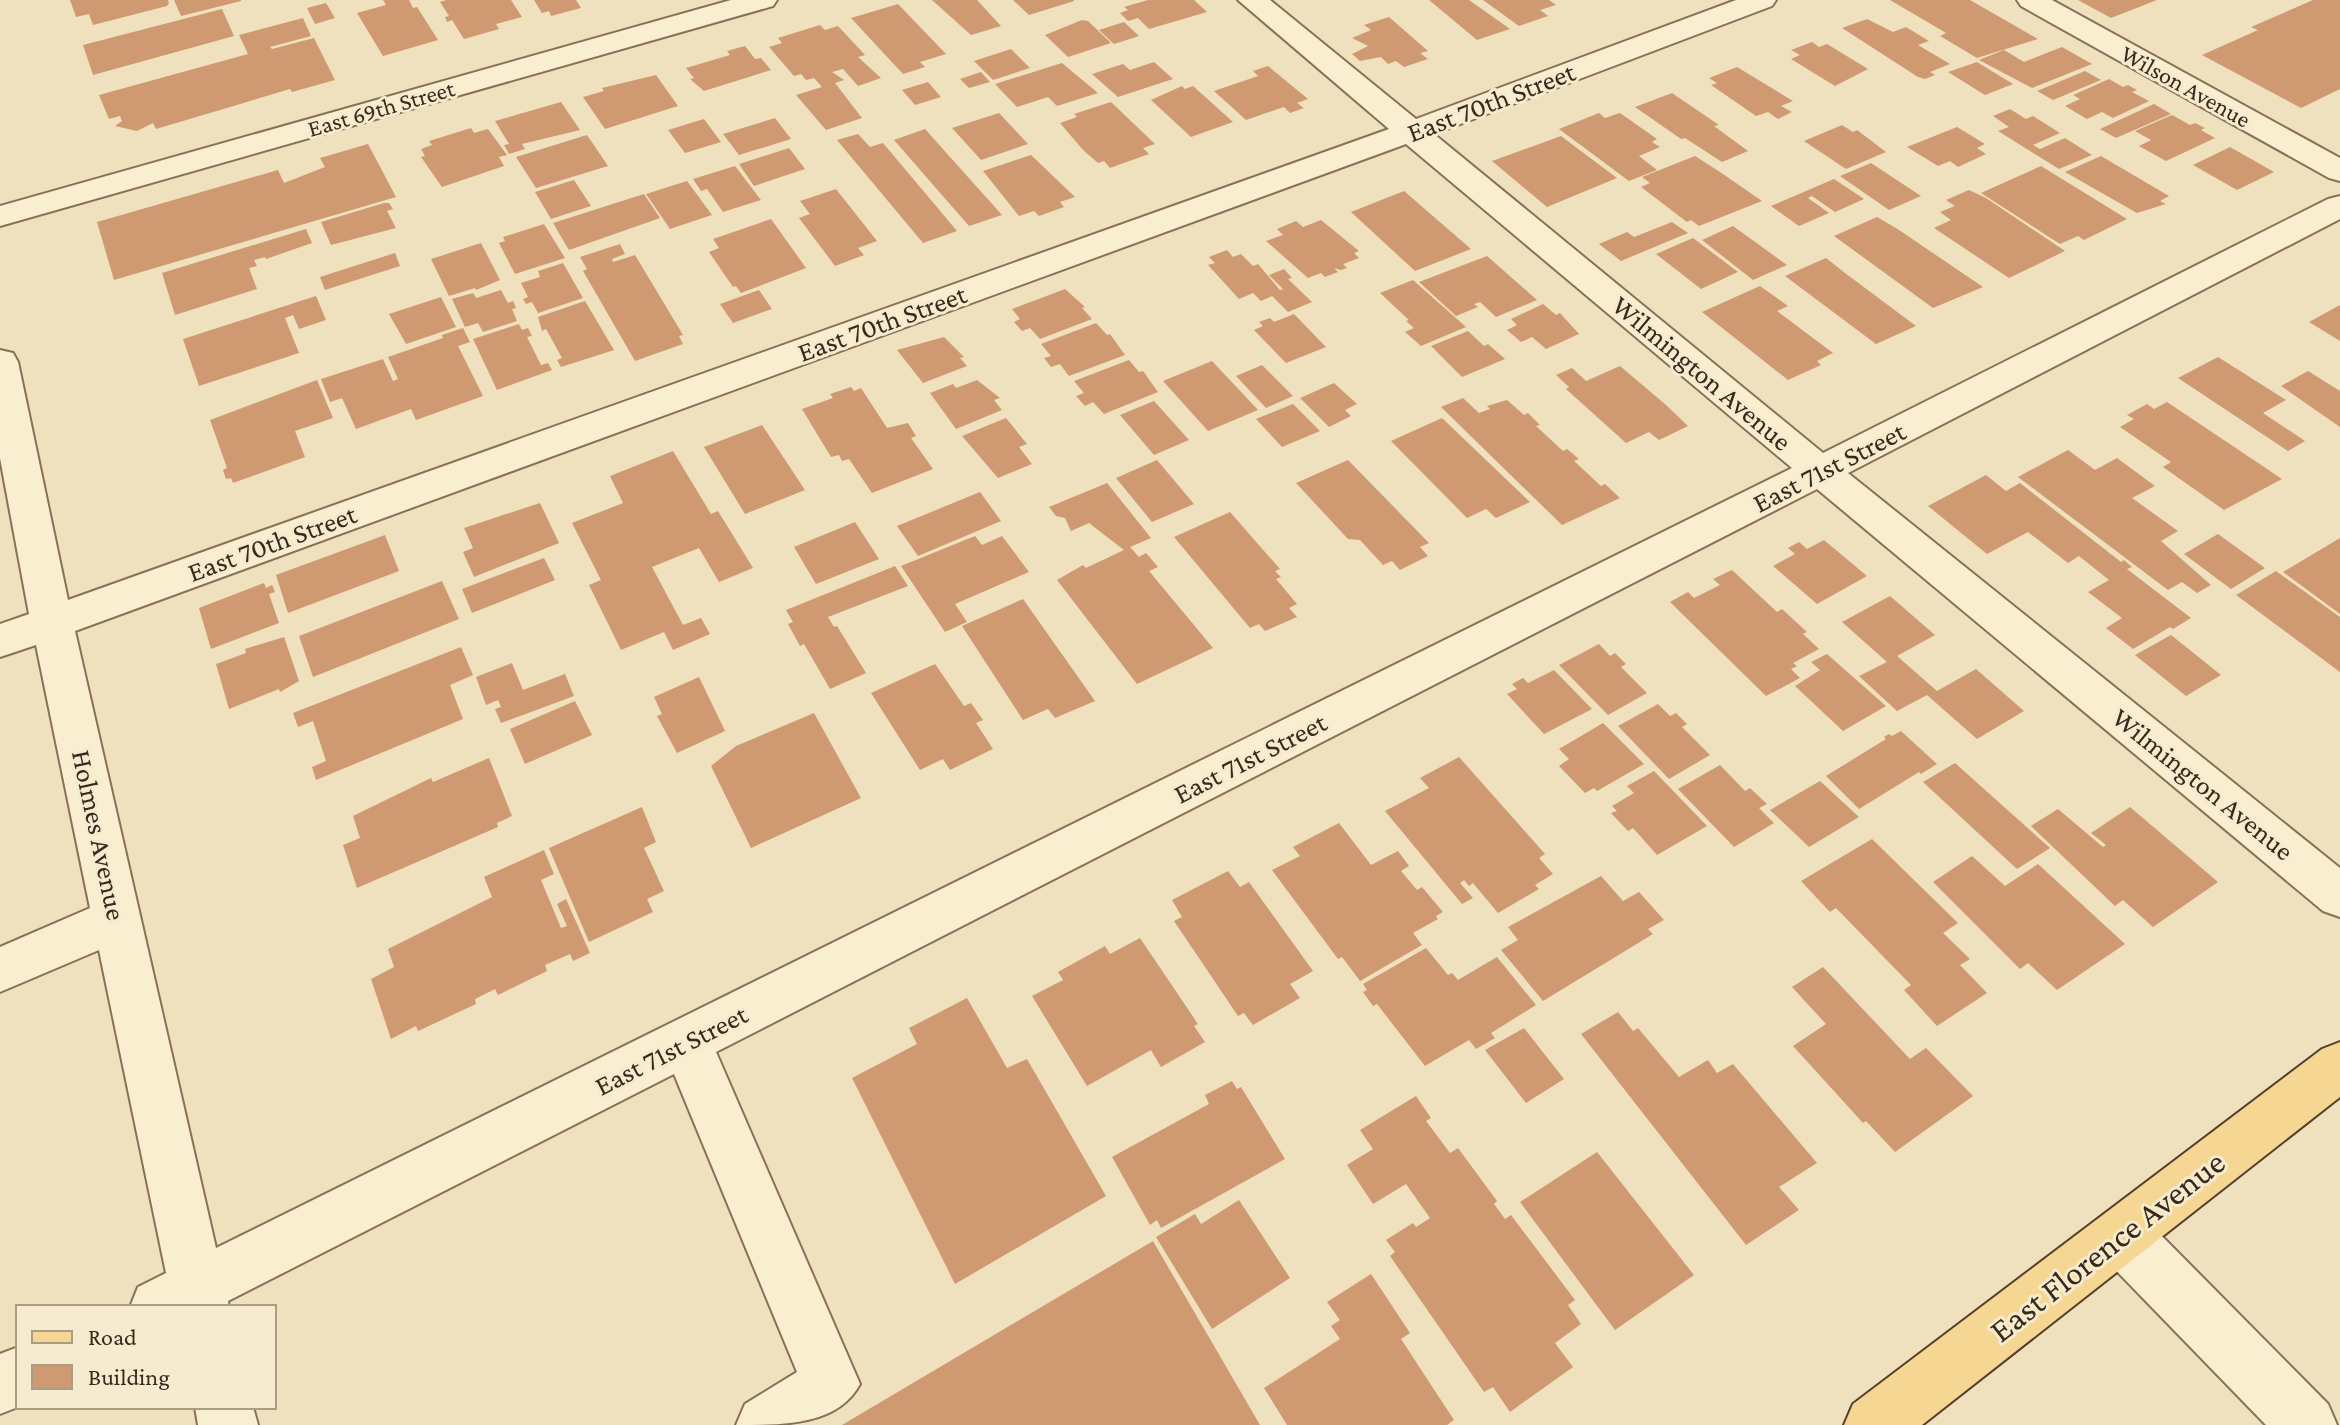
<svg xmlns="http://www.w3.org/2000/svg" width="2340" height="1425" font-family="'Crimson Pro',serif">
<rect width="100%" height="100%" fill="#efe1be"/>
<g fill="#cf9972">
<path d="M70,0h98l1,3 -2,3 -74,19 -4,-11 -13,3z"/>
<path d="M174,0h67v1l-60,15z"/>
<path d="M383,0h26l4,8 4,-1 21,33 -55,16 -26,-43 29,-8z"/>
<path d="M446,0h65l11,17 -26,7 3,5 -35,10 -12,-19 -5,2 -2,-5 4,-1 -9,-14z"/>
<path d="M534,0h42l5,8 -30,8 -2,-5 -7,2z"/>
<path d="M932,0h45l24,26 -30,9z"/>
<path d="M1013,0h61v1l-45,14z"/>
<path d="M1148,0h46l13,12 -58,17 -11,-11 -10,3 -8,-8 8,-3 -4,-3z"/>
<path d="M1429,0h40l41,29 -33,11z"/>
<path d="M1483,0h66l7,5 -16,5 8,6 -29,10z"/>
<path d="M1890,0h80l68,39 -61,19 -37,-22 6,-3z"/>
<path d="M2078,0h79l-46,18z"/>
<path d="M2313,0h27v89l-39,19 -99,-53 56,-25 -7,-3z"/>
<path d="M326,3l9,15 -20,6 -8,-16z"/>
<path d="M898,4l48,50 -26,8 5,5 -22,7 -52,-56z"/>
<path d="M222,9l12,27 -141,39 -10,-30z"/>
<path d="M1389,17l39,34 -8,2 8,6 -24,8 -8,-6 -8,3 -7,-7 -21,4 -8,-7 16,-8 -16,-8 19,-8 -7,-5z"/>
<path d="M303,18l8,18 -41,11 2,2 42,-11 21,42 -43,12 -2,-3 -134,40 -3,-6 -16,8 -22,-5 7,-5 -2,-5 -11,3 -10,-24 149,-41 -9,-19z"/>
<path d="M1867,19l26,13 13,-5 23,14 -11,4 32,19 -20,8 5,3 -10,4 -7,-2 -76,-49z"/>
<path d="M1082,20l6,1 23,22 -43,14 -23,-22z"/>
<path d="M1124,22l15,14 -25,8 -15,-14z"/>
<path d="M820,25l5,5 13,-4 27,29 -7,2 23,21 -23,8 -15,-17 -11,3 12,8 -9,3 27,35 -36,12 -30,-35 26,-8 -8,-9 -8,2 -5,-6 -7,2 -25,-29 13,-4 -4,-5z"/>
<path d="M1812,42l7,5 8,-3 41,25 -33,17 -44,-27 9,-4 -9,-5z"/>
<path d="M745,46l10,13 6,-1 10,12 -67,21 -14,-12 4,-1 -8,-10 44,-13 -3,-4z"/>
<path d="M2062,47l30,17 -60,24 -53,-28 25,-10 20,12z"/>
<path d="M1011,49l19,19 -37,12 -19,-19z"/>
<path d="M1154,62l19,17 -55,18 -26,-23 31,-10 7,6z"/>
<path d="M1977,62l36,22 -28,11 -37,-23z"/>
<path d="M1062,63l36,30 -41,13 -9,-9 -31,10 -22,-23z"/>
<path d="M1268,66l40,33 -11,4 7,5 -14,5 -6,-6 -38,13 -32,-29 44,-15 -5,-5z"/>
<path d="M1737,67l56,34 -12,5 11,6 -14,7 -10,-7 -12,4 -45,-31 6,-2 -8,-5z"/>
<path d="M2085,71l16,9 -48,20 -16,-9z"/>
<path d="M981,72l9,10 -21,6 -9,-9z"/>
<path d="M656,75l22,31 -73,23 -22,-32 21,-6 -2,-3z"/>
<path d="M2109,79l14,8 5,-2 9,5 -5,2 17,9 -36,17 -11,-6 -15,7 -22,-13 15,-7 -7,-4z"/>
<path d="M928,82l13,15 -26,8 -13,-15z"/>
<path d="M1182,86l3,3 8,-3 40,36 -42,15 -40,-37z"/>
<path d="M1672,93l47,32 -5,1 34,25 -26,11 -37,-24 -4,1 -46,-32z"/>
<path d="M561,102l19,28 -58,14 3,5 -16,5 -5,-9 5,-1 -14,-23z"/>
<path d="M1111,102l44,42 -12,4 6,6 -39,14 -6,-7 -6,2 -15,-13 -23,-27 17,-6 -3,-3z"/>
<path d="M2154,104l17,10 -55,24 -16,-9z"/>
<path d="M2010,109l16,10 7,-3 27,17 -27,12 7,4 25,-11 27,17 -33,14 -61,-38 11,-4 -16,-11z"/>
<path d="M999,113l29,31 -47,16 -29,-32z"/>
<path d="M1599,113l6,5 15,-5 37,26 -5,3 8,5 -21,9 18,14 -28,11 -70,-52z"/>
<path d="M2172,115l18,10 5,-2 10,5 -4,2 14,8 -49,23 -27,-15 12,-6 -16,-9z"/>
<path d="M775,118l16,21 -52,16 -16,-21z"/>
<path d="M704,119l17,23 -36,11 -17,-23z"/>
<path d="M1842,125l11,7 4,-2 29,22 -40,17 -42,-28z"/>
<path d="M1957,127l28,17 -8,4 9,6 -28,13 -8,-6 -12,5 -31,-19z"/>
<path d="M471,128l3,5 14,-4 19,26 -8,2 5,9 -62,21 -21,-30 4,-1 -4,-7 11,-4 -3,-4z"/>
<path d="M925,129l77,86 -33,11 -75,-86z"/>
<path d="M858,134l12,13 13,-4 74,88 -34,12 -86,-103z"/>
<path d="M587,135l21,31 -72,22 -20,-31z"/>
<path d="M1561,136l56,42 -70,29 -55,-46z"/>
<path d="M368,144l28,53 -282,83 -17,-58 181,-52 6,13 41,-16 -5,-9z"/>
<path d="M2230,147l44,25 -37,18 -44,-25z"/>
<path d="M789,148l16,21 -51,17 -15,-22z"/>
<path d="M1031,155l44,42 -15,5 4,5 -25,9 -5,-5 -15,5 -36,-45z"/>
<path d="M1695,156l28,18 39,27 -63,25 -8,-6 -4,2 -46,-35 9,-4 -8,-6z"/>
<path d="M2101,156l68,40 -9,5 6,3 -29,9 -72,-41z"/>
<path d="M1871,163l50,33 -32,14 -49,-34z"/>
<path d="M735,166l26,34 -38,12 -16,-23 -6,2 -8,-12z"/>
<path d="M2041,166l86,53 -43,21 -6,-4 -18,8 -79,-51z"/>
<path d="M1834,179l30,20 -29,13 -23,-16 -4,2 21,15 -30,13 -28,-20z"/>
<path d="M574,180l17,26 -40,13 -16,-27z"/>
<path d="M687,181l25,34 -42,14 -24,-35z"/>
<path d="M836,189l41,52 -19,7 6,7 -29,11 -36,-48 11,-4 -10,-13z"/>
<path d="M1969,190l17,8 79,53 -56,27 -75,-50 17,-8 -11,-8 15,-6 -9,-6z"/>
<path d="M1404,191l67,58 -56,22 -64,-59z"/>
<path d="M644,194l16,24 -91,32 -16,-27z"/>
<path d="M384,203h5l4,6 -6,2 9,17 -65,17 -10,-23z"/>
<path d="M1877,217l22,13 84,57 -50,21 -99,-72z"/>
<path d="M771,219l35,49 -65,25 -5,-7 -3,1 -24,-35 10,-4 -6,-9z"/>
<path d="M1321,220l38,31 -5,2 5,5 -16,6 4,4 -6,2 -7,-2 4,4 -13,5 -4,-4 -13,5 -42,-37 17,-6 -6,-6 19,-8 7,6z"/>
<path d="M1672,222l16,11 -67,28 -22,-17 28,-12 7,5z"/>
<path d="M544,224l21,34 -50,16 -16,-31 6,-2 -2,-4z"/>
<path d="M1733,226l54,39 -34,15 -51,-40z"/>
<path d="M306,229l6,14 -46,16 -1,-2 -11,3 3,6 -8,2 8,21 -82,26 -13,-42z"/>
<path d="M1693,238l45,34 -37,17 -45,-35z"/>
<path d="M481,243l19,37 -24,10 -1,-2 -26,8 -18,-37z"/>
<path d="M620,244l5,10 -13,5 1,3 22,-7 48,80 -4,1 4,8 -48,17 -52,-90 4,-2 -7,-12z"/>
<path d="M1227,250l6,7 8,-3 12,12 5,-2 22,26 3,-1 -14,-14 15,-6 8,9 -4,1 24,23 -24,10 -16,-16 -11,5 -8,-8 -14,6 -31,-34 7,-2 -6,-6z"/>
<path d="M395,253l5,13 -75,24 -5,-13z"/>
<path d="M1487,256l50,44 -41,17 -16,-15 -6,2 4,3 -22,9 -37,-34z"/>
<path d="M1826,258l19,15 71,53 -40,18 -91,-68z"/>
<path d="M563,263l20,35 -45,15 -6,-11 -6,2 -3,-5 5,-2 -7,-14 19,-6 -2,-6z"/>
<path d="M1413,280l53,47 -45,19 -16,-14 9,-4 -8,-7 3,-1 -29,-27z"/>
<path d="M1760,286l28,20 -11,5 56,42 -16,8 4,4 -33,15 -86,-68z"/>
<path d="M1065,289l20,18 -3,1 10,11 -52,20 -10,-11 -8,3 -8,-9 6,-3 -8,-10z"/>
<path d="M501,290l7,13 5,-2 3,7 -4,1 5,12 -34,11 -5,-9 -13,4 -13,-28 21,-6 3,5z"/>
<path d="M759,290l13,19 -39,14 -13,-19z"/>
<path d="M316,296l10,24 -27,9 -6,-14 -8,3 14,35 -100,33 -16,-47z"/>
<path d="M441,297l15,30 -50,17 -17,-30z"/>
<path d="M585,301l29,49 -53,17 -4,-7 5,-2 -16,-29 -4,2 -4,-14z"/>
<path d="M1543,304l13,11 4,-2 19,21 -33,15 -14,-12 -11,5 -14,-12 10,-5 -6,-6z"/>
<path d="M2340,305v36l-31,-19z"/>
<path d="M1294,314l32,33 -40,16 -32,-33 9,-4 -4,-4 11,-4 4,4z"/>
<path d="M1096,323l11,12 3,-1 15,21 -56,21 -9,-12 -9,3 -7,-9 7,-2 -10,-12z"/>
<path d="M519,324l3,6 6,-2 4,8 -5,1 14,28 7,-2 4,7 -55,20 -24,-51z"/>
<path d="M463,328l7,14 -12,4 25,50 -67,24 -5,-11 -55,20 -14,-31 -12,4 -9,-23 62,-20 10,22 5,-2 -10,-22 55,-19 -1,-3z"/>
<path d="M1468,331l16,15 4,-2 17,15 -43,18 -31,-31z"/>
<path d="M944,337l20,20 -4,1 7,8 -44,17 -26,-33z"/>
<path d="M2218,357l68,43 -23,13 42,28 -17,10 -110,-73z"/>
<path d="M1129,360l10,12 4,-1 15,21 -54,22 -11,-12 -8,4 -9,-10 8,-3 -10,-12z"/>
<path d="M1212,361l46,49 -50,21 -45,-50z"/>
<path d="M1262,365l31,31 -27,12 -30,-32z"/>
<path d="M1620,366l46,39 22,21 -29,14 -10,-8 -23,11 -60,-54 3,-2 -13,-12 16,-7 14,13z"/>
<path d="M2308,371l32,20v36l-59,-41z"/>
<path d="M317,380l16,38 -38,13 10,26 -72,26 -2,-5 -5,1 -3,-9 4,-2 -17,-48z"/>
<path d="M977,380l23,18 -6,2 8,10 -46,19 -26,-36 23,-9 3,4z"/>
<path d="M1334,383l23,21 -12,6 6,6 -22,11 -29,-29z"/>
<path d="M851,387l3,4 7,-3 26,40 21,-5 8,13 -5,2 22,31 -61,24 -23,-34 -7,2 -3,-6 -8,2 -29,-48 31,-11 -3,-4z"/>
<path d="M1463,398l16,15 11,-4 -3,-3 20,-6 17,15 4,-2 12,12 -4,1 27,25 4,-2 12,10 -5,2 27,25 4,-2 15,14 -58,27 -121,-118z"/>
<path d="M1154,401l35,39 -35,15 -34,-40z"/>
<path d="M2167,402l115,77 -58,31 -61,-43 8,-5 -51,-35 14,-8 -7,-4 20,-11 7,5z"/>
<path d="M1293,404l27,27 -38,16 -26,-28z"/>
<path d="M1006,418l21,26 -8,3 13,17 -34,14 -36,-42z"/>
<path d="M1442,418l88,84 -34,16 -10,-9 -19,9 -76,-77z"/>
<path d="M762,425l43,65 -60,24 -41,-67z"/>
<path d="M2068,450l27,20 22,-12 38,28 -23,12 46,33 -17,10 50,44 -14,8 -15,-11 -14,8 -150,-113z"/>
<path d="M673,451l38,63 7,-3 35,57 -34,14 -20,-34 -47,19 31,58 18,-7 9,16 -37,16 -9,-18 -43,18 -32,-65 12,-5 -29,-57 51,-20 -13,-27z"/>
<path d="M1157,460l37,44 -42,18 -36,-44z"/>
<path d="M1348,460l81,83 -9,4 8,9 -28,14 -8,-9 -9,4 -23,-25 -12,-1 -52,-56z"/>
<path d="M1986,475l20,16 14,-8 101,79 3,-2 8,7 -5,2 64,49 -18,11 -3,-2 -37,22 -27,-21 16,-10 -34,-26 21,-12 -30,-24 -11,7 -40,-31 -41,22 -59,-48z"/>
<path d="M1107,483l44,55 -21,9 9,10 7,-4 12,14 -9,4 64,77 -76,36 -80,-104 26,-15 3,3 38,-18 -35,-27 -18,8 -6,-13 -9,-2 -7,-9z"/>
<path d="M980,492l21,29 -83,35 -21,-30z"/>
<path d="M540,503l19,40 -85,34 -11,-25 10,-4 -9,-20z"/>
<path d="M1230,512l50,57 -5,2 6,6 -5,2 21,25 -8,4 8,9 -32,14 -6,-7 -9,4 -76,-91z"/>
<path d="M855,522l24,37 -63,25 -22,-37z"/>
<path d="M2218,534l47,34 -34,21 -47,-35z"/>
<path d="M385,535l14,36 -111,42 -12,-38z"/>
<path d="M975,536l7,9 20,-9 27,36 -74,32 12,18 -22,10 -44,-66z"/>
<path d="M2340,538v76l-57,-42z"/>
<path d="M1824,540l43,36 -50,28 -44,-38 22,-12 -7,-6 11,-6 8,7z"/>
<path d="M544,558l11,22 -83,33 -10,-24z"/>
<path d="M895,566l13,20 -80,31 6,10 3,-1 29,47 -36,16 -26,-45 -4,2 -12,-22 5,-2 -7,-12z"/>
<path d="M1732,570l45,42 5,-3 25,23 -4,2 16,15 -26,14 4,3 -6,3 9,9 -34,18 -96,-94 18,-10 6,6 26,-13 -7,-6z"/>
<path d="M2276,571l64,46v55l-104,-77z"/>
<path d="M442,581l17,38 -146,58 -14,-41z"/>
<path d="M264,583l2,5 6,-3 3,7 -6,2 10,29 -68,26 -12,-41z"/>
<path d="M1890,596l45,39 -38,21 40,35 39,-22 48,42 -47,28 -50,-44 -30,16 -38,-35 28,-14 -45,-40z"/>
<path d="M1023,599l72,102 -40,17 -7,-9 -25,11 -61,-94z"/>
<path d="M2171,635l50,40 -35,21 -51,-41z"/>
<path d="M284,637l15,44 -19,11 -1,-3 -50,20 -13,-45 30,-11 -1,-4z"/>
<path d="M1599,644l11,12 5,-3 11,11 -5,3 26,26 -39,22 -49,-50z"/>
<path d="M461,647l12,28 -23,10 13,34 -147,61 -4,-13 14,-6 -13,-40 -15,6 -5,-14z"/>
<path d="M1827,654l59,52 -43,25 -48,-45 25,-16 -9,-8z"/>
<path d="M512,663l11,27 42,-16 9,22 -73,27 -6,-14 6,-2 -3,-7 -12,5 -10,-28z"/>
<path d="M935,664l29,42 7,-3 12,17 -7,3 17,26 -43,21 -7,-11 -23,11 -49,-77z"/>
<path d="M1554,670l38,39 -48,25 -37,-40 10,-5 -5,-5 11,-6 5,5z"/>
<path d="M699,677l26,54 -48,22 -20,-37 5,-2 -8,-17z"/>
<path d="M575,701l17,34 -67,29 -15,-35z"/>
<path d="M1658,704l12,12 6,-3 11,11 -5,3 28,28 -41,24 -51,-53z"/>
<path d="M814,713l47,85 -110,50 -40,-82 25,-20z"/>
<path d="M1603,723l41,41 -47,27 -3,-3 -9,5 -26,-27 10,-7 -10,-10z"/>
<path d="M1901,731l36,33 -16,10 -2,-2 -60,37 -33,-33 60,-37 -2,-2 5,-3 3,2z"/>
<path d="M1459,757l86,97 -6,4 14,16 -18,11 4,4 -41,24 -25,-30 -4,3 -5,-6 -4,3 13,15 -11,6 -77,-93 44,-23 -9,-10z"/>
<path d="M489,758l23,58 -15,7 1,4 -141,61 -14,-43 17,-7 -7,-22 78,-38 2,4z"/>
<path d="M1955,763l95,85 -33,21 -94,-87z"/>
<path d="M1720,765l25,26 5,-3 17,16 -8,4 15,15 -40,24 -56,-58z"/>
<path d="M1654,771l53,55 -50,29 -24,-27 -5,3 -17,-18 6,-2 -5,-5 22,-13 -7,-7z"/>
<path d="M1820,781l39,36 -50,30 -39,-37z"/>
<path d="M642,807l14,35 -12,6 20,43 -17,8 6,13 -64,30 -40,-94z"/>
<path d="M2130,807l88,75 -65,45 -30,-27 -8,6 -84,-80 27,-17 45,38 3,-2 -15,-12z"/>
<path d="M1339,823l32,42 27,-14 11,15 -8,5 16,19 5,-3 21,25 -7,4 2,3 -25,14 9,12 -62,36 -18,-24 -4,2 -66,-89 28,-14 -7,-9z"/>
<path d="M1872,839l86,84 -15,10 27,26 -10,6 27,28 -50,33 -33,-36 7,-5 -75,-77 -6,4 -29,-31z"/>
<path d="M544,850l10,24 -13,6 20,48 6,-2 -10,-22 9,-5 24,54 -17,8 -3,-7 -25,11 2,6 -49,24 -3,-6 -20,10 1,5 -58,27 -2,-5 -25,13 -20,-60 23,-12 -6,-18 104,-52 -8,-20z"/>
<path d="M1972,856l33,30 33,-22 87,80 -68,46 -29,-27 -8,6 -87,-87z"/>
<path d="M1228,871l12,16 9,-5 64,89 -23,13 10,14 -47,27 -9,-12 -6,3 -64,-95 8,-4 -10,-17z"/>
<path d="M1601,876l22,25 16,-9 25,28 -16,9 5,5 -110,67 -42,-51 17,-10 -10,-13z"/>
<path d="M1140,938l58,86 -4,2 11,16 -44,25 -10,-17 -64,36 -55,-90 31,-16 -5,-8 47,-26 5,8z"/>
<path d="M1426,948l22,27 4,-2 6,7 39,-23 39,48 -45,28 4,5 -19,11 -7,-9 -44,26 -48,-62 -4,2 -10,-14 4,-2 -4,-6z"/>
<path d="M1823,967l87,92 16,-11 47,48 -78,56 -29,-31 -3,2 -70,-77 33,-22 -34,-37z"/>
<path d="M967,998l40,70 20,-9 79,137 -151,88 -103,-206 65,-34 -8,-16z"/>
<path d="M1618,1012l15,19 5,-3 41,49 29,-17 9,13 16,-9 84,99 -38,24 20,23 -53,35 -165,-211z"/>
<path d="M1524,1028l40,51 -38,24 -41,-53z"/>
<path d="M1232,1081l5,8 4,-2 44,72 -124,69 -4,-8 -7,5 -38,-68 97,-53 -4,-9z"/>
<path d="M1416,1096l15,22 -5,3 24,32 8,-5 39,53 -3,3 11,15 6,-4 64,85 -7,5 13,19 -26,19 18,24 -63,45 -17,-25 -9,5 -94,-136 5,-4 -9,-12 27,-17 3,4 14,-9 -24,-34 -33,20 -26,-39 26,-16 -13,-19z"/>
<path d="M1597,1152l97,123 -79,55 -95,-128z"/>
<path d="M1239,1200l51,78 -78,51 -56,-92 39,-23 6,10z"/>
<path d="M1153,1241l107,184h-418z"/>
<path d="M1371,1274l39,59 -9,6 53,81 -7,5h-160l-23,-37 76,-49 -9,-13 9,-6 -13,-18z"/>
</g>
<g fill="none" stroke-linecap="round" stroke-linejoin="round">
<defs>
<g id="minor">
<path d="M731,0h46l-4,6 -773,220v-20z"/>
<path d="M1238,0h32l146,119 320,-119h40l-4,6 -338,128 389,319 505,-254 12,-3v23l-492,254 492,395v49l-17,-6 -506,-422 -1101,563 144,332c-22,41 -74,41 -124,41l9,-21 52,-32 -123,-298 -446,227 1,6h-99l8,-20 28,-14 -67,-323 -99,42v-45l90,-39 -54,-263 -36,12v-33l29,-10 -29,-156v-108l13,3 5,9 50,238 1321,-471zM1406,144l386,324 -1576,780 -141,-617z"/>
<path d="M2017,0h35l288,158v23l-11,-3 -308,-172z"/>
<path d="M2122,1208l20,8 186,188 9,21h-71l-164,-169 -8,-20 8,-20z"/>
<path d="M18,1347v60l-18,7v-60z"/>
<path d="M195,1407h58l5,18h-60z"/>
</g>
<path id="major" d="M2340,1042v55l-418,328h-78l9,-21 469,-355z"/>
</defs>
<use href="#minor" stroke="#887156" stroke-width="4"/>
<use href="#major" stroke="#553f2b" stroke-width="4"/>
<use href="#minor" fill="#faeed1" fill-rule="evenodd"/>
<use href="#major" fill="#f5d793" fill-rule="evenodd"/>
</g>
<g text-anchor="middle" dominant-baseline="central" stroke-width="6" stroke-linejoin="round" paint-order="stroke">
<g font-size="24" fill="#37291b" stroke="#f6ebce">
<text transform="translate(2186 86) rotate(29)">Wilson Avenue</text>
<text transform="translate(381 108) rotate(-16)">East 69th Street</text>
</g>
<g font-size="28" fill="#37291b" stroke="#f6ebce">
<text transform="translate(1491 102) rotate(-21)">East 70th Street</text>
<text transform="translate(882 323) rotate(-20)">East 70th Street</text>
<text transform="translate(1702 373) rotate(40)">Wilmington Avenue</text>
<text transform="translate(1829 467) rotate(-27)">East 71st Street</text>
<text transform="translate(272 543) rotate(-20)">East 70th Street</text>
<text transform="translate(1250 758) rotate(-27)">East 71st Street</text>
<text transform="translate(2203 784) rotate(39)">Wilmington Avenue</text>
<text transform="translate(99 835) rotate(78)">Holmes Avenue</text>
<text transform="translate(671 1050) rotate(-27)">East 71st Street</text>
</g>
<g font-size="34" fill="#37291b" stroke="#f6ebce">
<text transform="translate(2107 1246) rotate(-38)">East Florence Avenue</text>
</g>
</g>
<rect x="16" y="1305" width="260" height="104" fill="#f6ebce" stroke="#aa9d86" stroke-width="2"/>
<rect x="32" y="1331" width="40" height="12" fill="#f5d793" stroke="#aa9d86" stroke-width="2"/>
<text x="88" y="1345" font-size="24" fill="#37291b">Road</text>
<rect x="32" y="1365" width="40" height="24" fill="#cf9972" stroke="#aa9d86" stroke-width="2"/>
<text x="88" y="1385" font-size="24" fill="#37291b">Building</text>
</svg>
